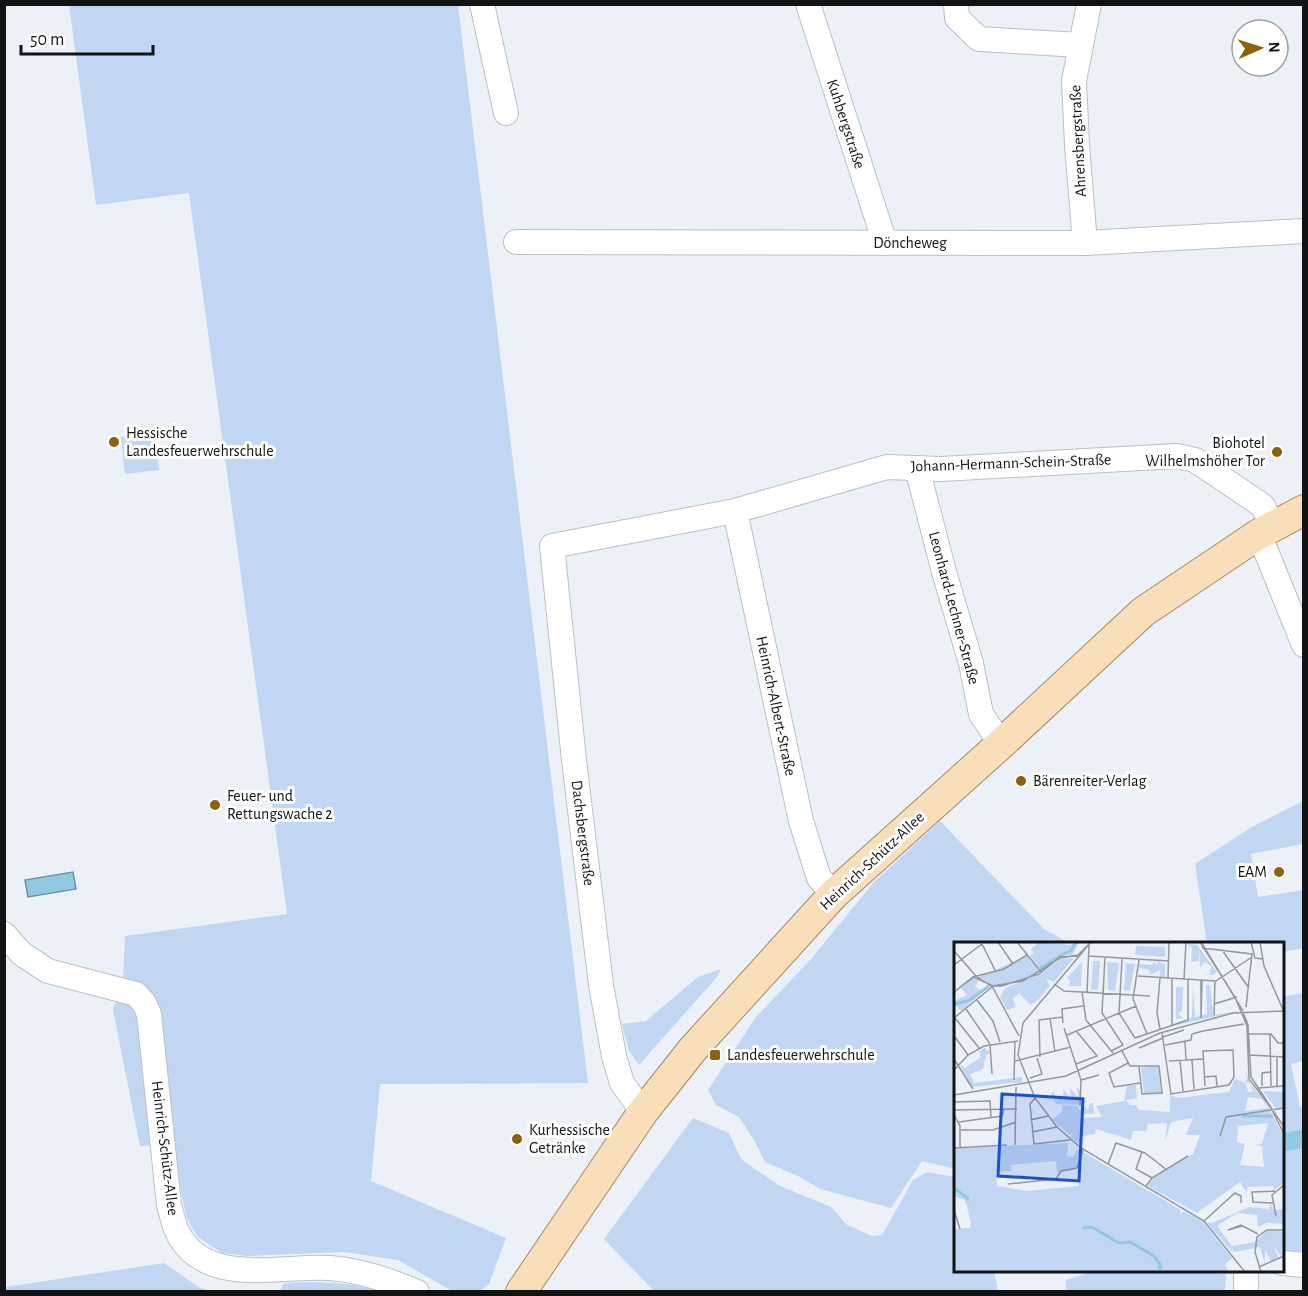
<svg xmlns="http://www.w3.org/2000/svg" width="1308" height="1296" font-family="'Alegreya Sans',sans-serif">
<rect width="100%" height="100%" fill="#ecf1f8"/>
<g fill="#c1d6f3">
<path d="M69,5h389l130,1078 -208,1 -9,97 135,57 -17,46 -9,7h-28l-54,-31 -54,-8 -97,4 -25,-3 -24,-16 -11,-18 -6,-27 -7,-48 -34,2 -27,-136 10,-30 2,-44 162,-22 -98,-721 -93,12z"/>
<path d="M154,433l5,37 -34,4 -4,-37z"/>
<path d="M1303,801v43l-52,10 7,43 45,-7v58l-20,4 -1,-8 -75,-1 -12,-79 55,-36z"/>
<path d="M940,821l104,108 25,14 -113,1 -1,225 -33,-8 -31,47 -71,-19 -22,-13 -33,-14 -11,-22 -15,-23 -23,-12 -8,-15 48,-73 56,-59 62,-76z"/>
<path d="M721,969l-4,8 -78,88 -10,-14 -7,-27 24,-3 52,-44z"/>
<path d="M1303,993v68l-12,3 9,43 3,-1v145h-20l-1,-254z"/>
<path d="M693,1118l36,15 12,26 37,26 53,22 16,18 25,11 10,-1 31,-55 14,-8 28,5 1,93 38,1 4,20h-344l-50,-52z"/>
<path d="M164,1263l36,25 12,3h-207v-4z"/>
<path d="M1094,1271l88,-1 44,4 -1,17h-159v-11z"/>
<path d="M307,1282c25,0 49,2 73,9h-100l4,-8z"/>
</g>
<path fill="#92c9e2" stroke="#6b92a4" stroke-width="1.5" d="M73,872l3,17 -48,8 -3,-17z"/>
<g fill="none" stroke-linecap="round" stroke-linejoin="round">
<path stroke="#92c9e2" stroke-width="18" d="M1282,1142l22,-3"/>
<defs>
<g id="minor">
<path d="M482,4l24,109"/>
<path d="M808,4l77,239"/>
<path d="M956,4l1,14 22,21 101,6"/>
<path d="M516,242l569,1 219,-12"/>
<path d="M1085,243l-8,-98 -3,-64 15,-77"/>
<path d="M917,468l27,104 27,91 10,51 20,30"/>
<path d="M735,511l66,310 18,57 15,16"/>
<path d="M1259,534l45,111"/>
<path d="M4,934l18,20 26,17 88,23 8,9 5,11 20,191c2,7 4,15 6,22 25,62 104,38 154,41 31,2 60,12 88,24"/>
<path d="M643,1112l-21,-29 -8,-27 -13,-71 -27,-225 -22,-214 183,-35 152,-44 54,2 236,-13 18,4 68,46 9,20"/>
<path d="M1282,1263l22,2"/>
<path d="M1246,1292v-22"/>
</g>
<path id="major" d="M521,1292l122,-180 50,-63 141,-155 167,-150 142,-132 116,-78 45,-24"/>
</defs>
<use href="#minor" stroke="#bbc0c6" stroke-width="26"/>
<use href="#major" stroke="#a48a62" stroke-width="32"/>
<use href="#minor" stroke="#fff" stroke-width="24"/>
<use href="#major" stroke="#f8dfba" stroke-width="30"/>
</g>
<g fill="#8e6007" stroke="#fff" stroke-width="2">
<circle cx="114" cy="442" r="6"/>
<circle cx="1277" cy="452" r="6"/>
<circle cx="1021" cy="781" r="6"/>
<circle cx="215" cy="805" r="6"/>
<circle cx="1279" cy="872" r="6"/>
<rect x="709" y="1049" width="12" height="12" rx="3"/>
<circle cx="517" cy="1139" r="6"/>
</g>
<g text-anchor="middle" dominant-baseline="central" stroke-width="6" stroke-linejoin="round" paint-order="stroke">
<g font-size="16" fill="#111315" stroke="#fff">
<text transform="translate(846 124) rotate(72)">Kuhbergstraße</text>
<text transform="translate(1078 141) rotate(-93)">Ahrensbergstraße</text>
<text x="910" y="243">Döncheweg</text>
<text transform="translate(1011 463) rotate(-2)">Johann-Hermann-Schein-Straße</text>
<text transform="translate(954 608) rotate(75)">Leonhard-Lechner-Straße</text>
<text transform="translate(776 706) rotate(78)">Heinrich-Albert-Straße</text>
<text transform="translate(583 833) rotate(83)">Dachsbergstraße</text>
<text transform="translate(872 861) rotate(-43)">Heinrich-Schütz-Allee</text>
<text transform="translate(165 1148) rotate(83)">Heinrich-Schütz-Allee</text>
</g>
<g font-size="16" fill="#111315" stroke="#fff" text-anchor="start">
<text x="126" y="433">Hessische<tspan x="126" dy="18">Landesfeuerwehrschule</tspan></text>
<text x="1265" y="443" text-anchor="end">Biohotel<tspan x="1265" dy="18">Wilhelmshöher Tor</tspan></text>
<text x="1033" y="781">Bärenreiter-Verlag</text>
<text x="227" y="796">Feuer- und<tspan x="227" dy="18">Rettungswache 2</tspan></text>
<text x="1267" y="872" text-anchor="end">EAM</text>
<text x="727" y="1055">Landesfeuerwehrschule</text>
<text x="529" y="1130">Kurhessische<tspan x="529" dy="18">Getränke</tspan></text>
</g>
</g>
<g transform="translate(954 942)">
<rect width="330" height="330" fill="#ecf1f8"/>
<path d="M85,0l31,3 9,-3 -7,13 -11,1 -20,15 -11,-15 4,-3 -3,-4zM233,2l10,1 20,27 -4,3h-10l7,-1 1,-8 -7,-4 -4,6v-18l-1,11 -8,1 1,-14zM182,4l29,1v10l-30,-2zM73,14l13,16 -34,13h-14l-13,-8zM120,16l-20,24 -8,-3 4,7 -12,14 -7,5 -12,-12 -6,6 3,8 -9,3 -7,-13 5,-9 36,-14 19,-15zM139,19h7l-2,29 -7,-1zM186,19v3l12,1 2,-4 3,4 1,-4 7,4v13l-5,-1v-7l-11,5 1,-5 -11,-2zM128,20l-1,24h-13l3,-5 -4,-3zM153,20l12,1 -4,28 -7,-1zM172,21l9,1 -5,27 -6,-1zM21,35l4,3 -4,6 5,4 9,-3 -28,24 -4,-5 -3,3v-8l13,-6 -6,-7zM239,43l2,32 12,-3 -1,-29h4l3,30 26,-4 -79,18 32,-12zM222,45h7l-1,24 -4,2 5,5 -7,1zM31,106l6,5 -5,2 -3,14 -13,5 4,9 48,-6v5l-50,5 -12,-22 5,3 16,-11 -2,-6zM204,124l3,27 -17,1 -3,-26zM292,129l4,13 15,17 19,36v46l-10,7 -1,-4 -26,1v6l-7,-11 -43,31 -49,-27 4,-7 41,-25 7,-19h-14l7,-17 -22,4 -6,19 2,-18 -19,1 -2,7h-13l-2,9 -35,-11 -1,5 -12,2 -5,7 -8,-6 4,-5 -4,3 -18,-15 10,-9v-6l15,1 3,5 2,-7 6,6 2,-7h3l1,11h-13l-1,4 22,-1 -6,-11 28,-5 3,-15 9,-1 1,14 -11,1 4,5h6l3,5 31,2v-17l8,3 51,-6 6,-13 11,4 2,9h5l-3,-8 -6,-3 3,-1zM294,155l14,2 6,9 -23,3zM314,181l-6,21 -7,1 7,1 2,21 -24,-2 5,-21 -8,-2 1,-16zM123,145l4,5 -1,13 -24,-1 -5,-10 3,-3 2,10 5,-6 3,4 -1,-10 8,10 -1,-11 8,9zM309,149l21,1v15l-7,3zM114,201l-1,13 6,1 4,-8 4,2 -4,16 -7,4 -13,1 -1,-11 -45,4v6l-15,1 1,14 29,5 53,-5 -1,-16 5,-18 98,58 -2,5 5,-4 19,11 29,36 -7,6 3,7 -274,1v-43l16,-1 1,-6 -6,-22 -11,-4v-48zM316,261l4,7 10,-1v15l-17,-1 -9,4 -1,-12 -20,-2 -20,13 15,20 23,-4 12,-11h17v22l-5,-7 5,9 -3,1 -7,-9 4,10 -7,5 -6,-13v15l-5,-17 -25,5 -5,-5 4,7 -28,-32 6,1 37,-16 20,2z" fill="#c1d6f3" fill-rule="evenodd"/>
<path fill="none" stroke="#92c9e2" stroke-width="3" d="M86,26l31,-18 5,-8M0,62l14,-3 21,-15M288,174h31M0,246l15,11M129,286l9,-1 27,16 11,-1 24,14 6,8v8"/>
<path fill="none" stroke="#94989d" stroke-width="1.5" d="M44,0l15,22M63,0l24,30M137,0l-68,81 -5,32 17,43 22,29 24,21 123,73 41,51M217,0h29M223,0h24M246,0l35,55 12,29 2,53 22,29 13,26M247,0l42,69M297,0l4,16 8,1M306,0l4,24 20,46M28,2l13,26M248,6l50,6 -6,53M268,8l27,38M0,9l22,25 15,10h11l37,-12 21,-17 18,-1M134,14l81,5M151,15l-3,56 21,32 -12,6M168,17l-3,54 16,25 53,-18v-40M185,18l-6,39 14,35M0,23l28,-21M184,34l78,5 36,-24M206,36l-3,35 3,16M214,36l1,-36M218,37v46M230,37l2,-37M247,38v38l1,-38M100,42l10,7 86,5M38,44l27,50M0,50l19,-15 31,-8 23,-14M0,50l20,-15 19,9 30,-5 37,-23 18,-3 13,-13M128,50l4,28 27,33M133,50l2,-47M23,58l16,21 7,21M260,62l23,-7M12,67l24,35 2,30M289,70l5,13 3,52 33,50M260,73l1,-34M0,76l38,-31M1,76l24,30M96,76l5,34M109,81l-1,-14 21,-3M110,86l17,52 -1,26M208,91l9,61 58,-9 5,-8 -1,-27 -30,1 2,35M295,92h22l7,9h6M316,92l1,52M113,93l69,-29M1,95l13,18M209,95l21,-7M231,99l1,19M211,103l26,-5 1,-6 11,-3 41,-7M185,106l24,-10M168,109l8,15h29l3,27 -20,1 -3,-27M296,113l34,2M86,115l-1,-37 24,-3M323,115v29M0,117l19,30M238,118l2,29M61,119l56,-14M215,119l34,-2M226,119l3,30M174,121l-19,10 5,14 26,-4M122,122l21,-8 -20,-24M0,128l14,-15 16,-9 34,-5M250,135l12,-1 1,10M76,136l12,-4 -5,-16M60,138l1,-39M127,138l18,-5M308,144v-13l8,-1M304,146l26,-2M0,153l112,-19 94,-43 73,-20 51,-2M81,156l-5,6 4,40 36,-4M0,160l36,-1 1,16M0,168l63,-1M0,173l6,11v22M76,178l18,-4M5,180l43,-6 2,-7M7,188h32l23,-8M78,190l25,-5M266,194l6,-19 58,-9M61,203l1,-58M0,206l53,-3M188,210l-6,17 16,9M154,222l8,-21 29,10 22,17M54,242l48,-5 5,-8 16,-3 6,-18M192,244l6,-8 36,-22M319,261l-20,-1 -1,-10 23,-1M0,268l6,19M322,274l-4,-21 12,-10M250,279l31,-28 6,3v7M288,284l-14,4 13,-5 17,9M305,325l25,-11M307,330l-6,-20 2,-15 10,-7h17"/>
<path fill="#1d4ed8" fill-opacity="0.15" stroke="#1d4ed8" stroke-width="3" d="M48,152l81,5 -4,82 -81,-5z"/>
<rect width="330" height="330" fill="none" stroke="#111315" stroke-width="3"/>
</g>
<rect width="1308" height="1296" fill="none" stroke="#111315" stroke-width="12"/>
<g transform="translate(1260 48) rotate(87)"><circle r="28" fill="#ffffff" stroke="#a0a1a1" stroke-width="1.5"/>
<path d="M0-4.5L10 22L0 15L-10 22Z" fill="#8e6007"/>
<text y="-9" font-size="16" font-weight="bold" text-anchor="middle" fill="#111315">N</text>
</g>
<path d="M21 45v9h132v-9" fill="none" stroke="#111315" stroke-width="3"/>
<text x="30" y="45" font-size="18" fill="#111315" stroke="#ffffff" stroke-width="4.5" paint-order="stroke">50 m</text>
</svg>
